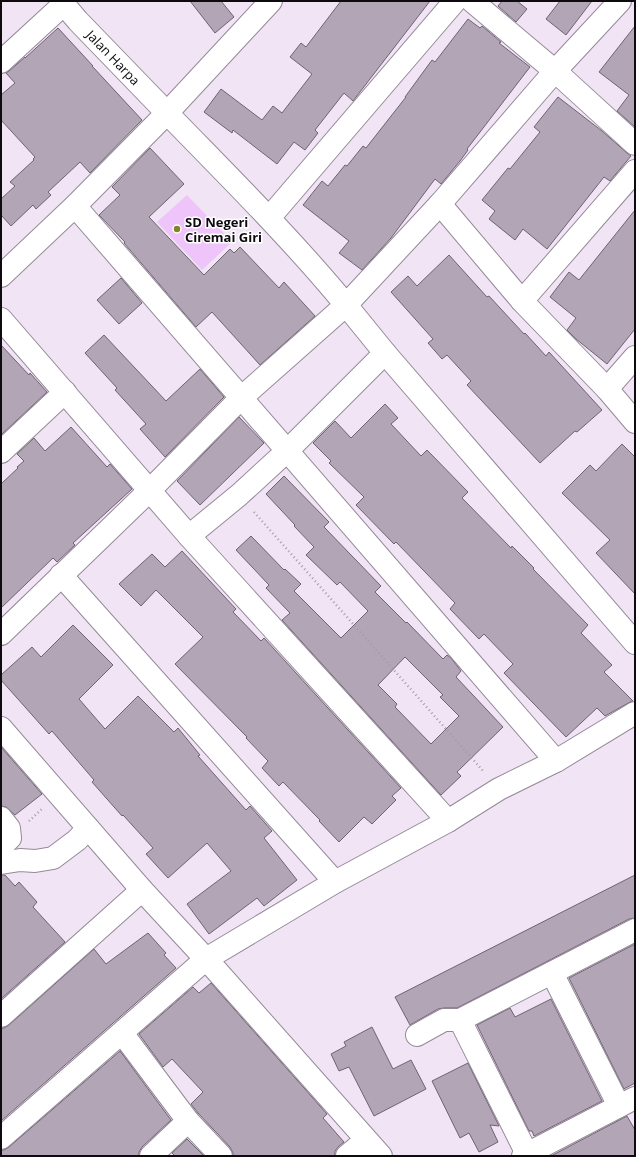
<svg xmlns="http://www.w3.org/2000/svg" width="636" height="1157" font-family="'Open Sans',sans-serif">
<rect width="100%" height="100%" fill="#f1e4f5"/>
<path fill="#eec4fa" d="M187,195l45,47 -30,28 -45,-48z"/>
<g fill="#b2a5b6" stroke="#6f6373" fill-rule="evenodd">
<path d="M190,1h31l13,16 -19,16z"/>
<path d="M341,1h89l-77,100 -9,-8 -29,37 3,3 -13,17 -11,-8 -17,22 -44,-34 -1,3 -28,-21 17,-23 41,31 11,-14 9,7 30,-39 -22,-17 11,-14 5,4z"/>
<path d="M502,1h15l10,8 -11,13 -18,-16z"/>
<path d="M560,1h32l-26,34 -20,-16z"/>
<path d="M468,19l12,9 2,-2 19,16 -2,1 31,24 -63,82 1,1 -8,11 -19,23 -6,-5 -44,59 -29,32 -23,-17 10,-12 -46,-36 19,-24 6,5 17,-21 2,1 16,-20 3,2 40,-51h-1l27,-37 3,2z"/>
<path d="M635,26v101l-18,-16 12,-16 -30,-23z"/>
<path d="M58,28l35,38h-1l50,54 -52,53 -10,-11 -32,30 3,3 -15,14 -3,-4 -22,21 -10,-11v-16l14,-13 -5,-4 24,-22 -1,-1 2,-2 -34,-37v-25l14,-12 -9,-10 3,-2 16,-14v1z"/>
<path d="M558,97l44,34 25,22 4,3 -21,25 -6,-4 -57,72 -24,-20 -8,11 -26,-21 6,-8 -13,-11 26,-32 2,1 30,-37 -6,-5z"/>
<path d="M150,148l34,36 -35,33 55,58 26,-26 4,4 6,-6 39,41 5,-6 31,34 -55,49 -48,-53 -16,15 -72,-84 1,-1 -26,-27 21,-20 -8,-8z"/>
<path d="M635,210v119l-28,35 -31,-25 -9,-9 9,-12 -26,-21 19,-25 10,8z"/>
<path d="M449,255l38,42 2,-1 35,38 1,-1 21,23 3,-4 53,58 -25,22 -2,-1 -35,32 -73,-78 4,-4 -24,-26 -5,4 -14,-16 5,-4 -42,-47 17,-16 9,10z"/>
<path d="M121,278l21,25 -23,21 -22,-24z"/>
<path d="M104,335l62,66 34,-32 24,28 -59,60 -25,-28 6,-5 -31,-34 2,-2 -32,-35z"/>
<path d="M1,345l28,30 1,-2 17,19 -46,43z"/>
<path d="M385,404l13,14 -7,6 30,32 6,-6 41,42 -6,6 49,50 1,-2 22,22 -1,1 55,56 -7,8 31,32 -8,7 29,29h-1l-27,15 -8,-8 -31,29 -62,-64 9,-9 -29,-30 -5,5 -29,-30 5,-6 -59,-61 -2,2 -38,-39 8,-8 -35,-34 2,-2 -18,-18 22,-22 16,17z"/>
<path d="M239,417l25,26 -64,62 -23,-24z"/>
<path d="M71,427l36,40 3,-3 22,25 -59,54 2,2 -18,17 -4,-4 -52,50v-124l17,-16 -1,-1 7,-6 -7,-7 17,-16 11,13z"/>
<path d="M622,444l13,13v137l-39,-41 14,-13 -48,-47 28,-28 6,6z"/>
<path d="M284,476l45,46 -5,5 57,59 -6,6 31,31 1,-1 36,37 4,-4 4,3 10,13 -5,6 47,50 -46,45 4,4 -20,19 -159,-175 8,-7 -24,-25 3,-3 -33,-35 15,-14 33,34 1,-1 16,15 -7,7 47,47 27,-27 -28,-29 -3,3 -31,-30 8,-8 -20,-21 1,-1 -29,-31zM405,657l38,38 -3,2 19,19 -28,28 -36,-37 2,-3 -19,-19z"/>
<path d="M182,551l54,58 -3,3 28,29 3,-3 137,150 -9,8 4,4 -24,24 -8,-7 -25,25 -20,-21 1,-1 -37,-38 -4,4 -17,-18 6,-7 -22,-23 1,-1 -72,-73 28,-27 -47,-47 -15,16 -22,-22 33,-30 13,13z"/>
<path d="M73,625l40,40 -34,34 26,30 33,-33 36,36 4,-4 22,27 -2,1 48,54 4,-4 22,25 -8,7 33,42 -33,26 -7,-8 -48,36 -22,-30 44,-33 -24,-28 -39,35 -22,-24 7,-6 -30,-33 -1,1 -30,-34 2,-2 -42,-49 -3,3 -48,-54v-5l31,-28 9,10z"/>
<path d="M1,747l41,47 -27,21 -9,-8 -5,-1z"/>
<path d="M1,875h4l10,11 4,-4 18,20 -4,5 32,35 -64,57z"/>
<path d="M635,875v43l-6,1 -172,89h-13l-6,1 -28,16 -15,-28z"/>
<path d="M148,933l18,20 -2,2 12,13 -175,153v-93h3l5,-3 85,-76 12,15z"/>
<path d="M635,944v139l-11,6 -55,-111z"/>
<path d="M211,983l116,131 -4,4 21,24 -5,4 -4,5v5h-102v-3l-3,-6 -32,-34 -7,-9 12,-12 -31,-33 -9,8 -24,-33 54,-47 6,6z"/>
<path d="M551,999l51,102 -68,35 -2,-5h-3l-52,-106 33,-17 5,9z"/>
<path d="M372,1027l21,42 18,-9 15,29 -52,27 -25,-49 -10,4 -8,-17 15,-8 -2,-4z"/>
<path d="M120,1051l51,69 -29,27 -3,5v4h-138v-6h3l5,-3z"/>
<path d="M468,1063l31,63 -9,-1 8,17 -19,10 -10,-19 -9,5 -28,-57z"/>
<path d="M627,1116l8,14v26h-84z"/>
<path d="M187,1139l17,17h-29l-3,-3z"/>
</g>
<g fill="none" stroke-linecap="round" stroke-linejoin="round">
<defs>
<g id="minor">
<path id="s1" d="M61,1l17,20 89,92 104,-112"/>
<path d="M472,1l83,70 80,73"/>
<path d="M1,62l63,-58"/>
<path d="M440,204l82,97 85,88 28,-32"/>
<path d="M75,206l481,555"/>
<path d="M269,218l186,-217"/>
<path d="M522,301l113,-130"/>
<path d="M1,319l188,217 259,285"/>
<path d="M607,389l28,33"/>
<path d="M1,452l64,-60"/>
<path d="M189,536l50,-41 48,-44 98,-98"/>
<path d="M61,575l274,307"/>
<path d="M1,634l149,-144 91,-92 105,-93 39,48 250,290"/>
<path d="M1,728l141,162 74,80 165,186"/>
<path d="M1,818l8,10 1,10 -9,9"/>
<path d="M1,863l19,-3 15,1 18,-3 24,-18 11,-12"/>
<path d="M552,973l67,133"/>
<path d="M1,1016l141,-126"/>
<path d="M460,1020l67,134"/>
<path d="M122,1033l66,88 33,35"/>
<path d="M417,1035l27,-15h16l175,-90"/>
<path d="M1,1138l205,-179 129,-77 113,-61 51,-32 57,-28 79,-48"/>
<path d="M151,1156l37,-35"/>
<path d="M347,1156l19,-16"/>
<path d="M523,1156l112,-58"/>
</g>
<path id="tertiary" d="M1,276l74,-70 92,-93c61,63 123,124 179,192l94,-101 115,-133 65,-70"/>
</defs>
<use href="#minor" stroke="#958999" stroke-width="24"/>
<use href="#tertiary" stroke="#958999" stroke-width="24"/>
<g stroke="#a59ba8" stroke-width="2.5" stroke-dasharray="1 3" stroke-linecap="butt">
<path d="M254,512l230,260"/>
<path d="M29,821l13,-12"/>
</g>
<use href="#minor" stroke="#fff" stroke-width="22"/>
<use href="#tertiary" stroke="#fff" stroke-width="22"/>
</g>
<circle fill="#84832c" stroke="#fff" stroke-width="1.5" cx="177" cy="229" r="4"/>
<g text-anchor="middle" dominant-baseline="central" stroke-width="3" stroke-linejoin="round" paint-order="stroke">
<g font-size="13" fill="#0e0a0f" stroke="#fff">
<text stroke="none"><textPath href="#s1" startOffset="77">Jalan Harpa</textPath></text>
</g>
<g font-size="13" font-weight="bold" fill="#0e0a0f" stroke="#fff" text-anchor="start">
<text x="185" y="222">SD Negeri<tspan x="185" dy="15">Ciremai Giri</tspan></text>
</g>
</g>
<rect width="636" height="1157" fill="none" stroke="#0e0a0f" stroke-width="4"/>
</svg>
